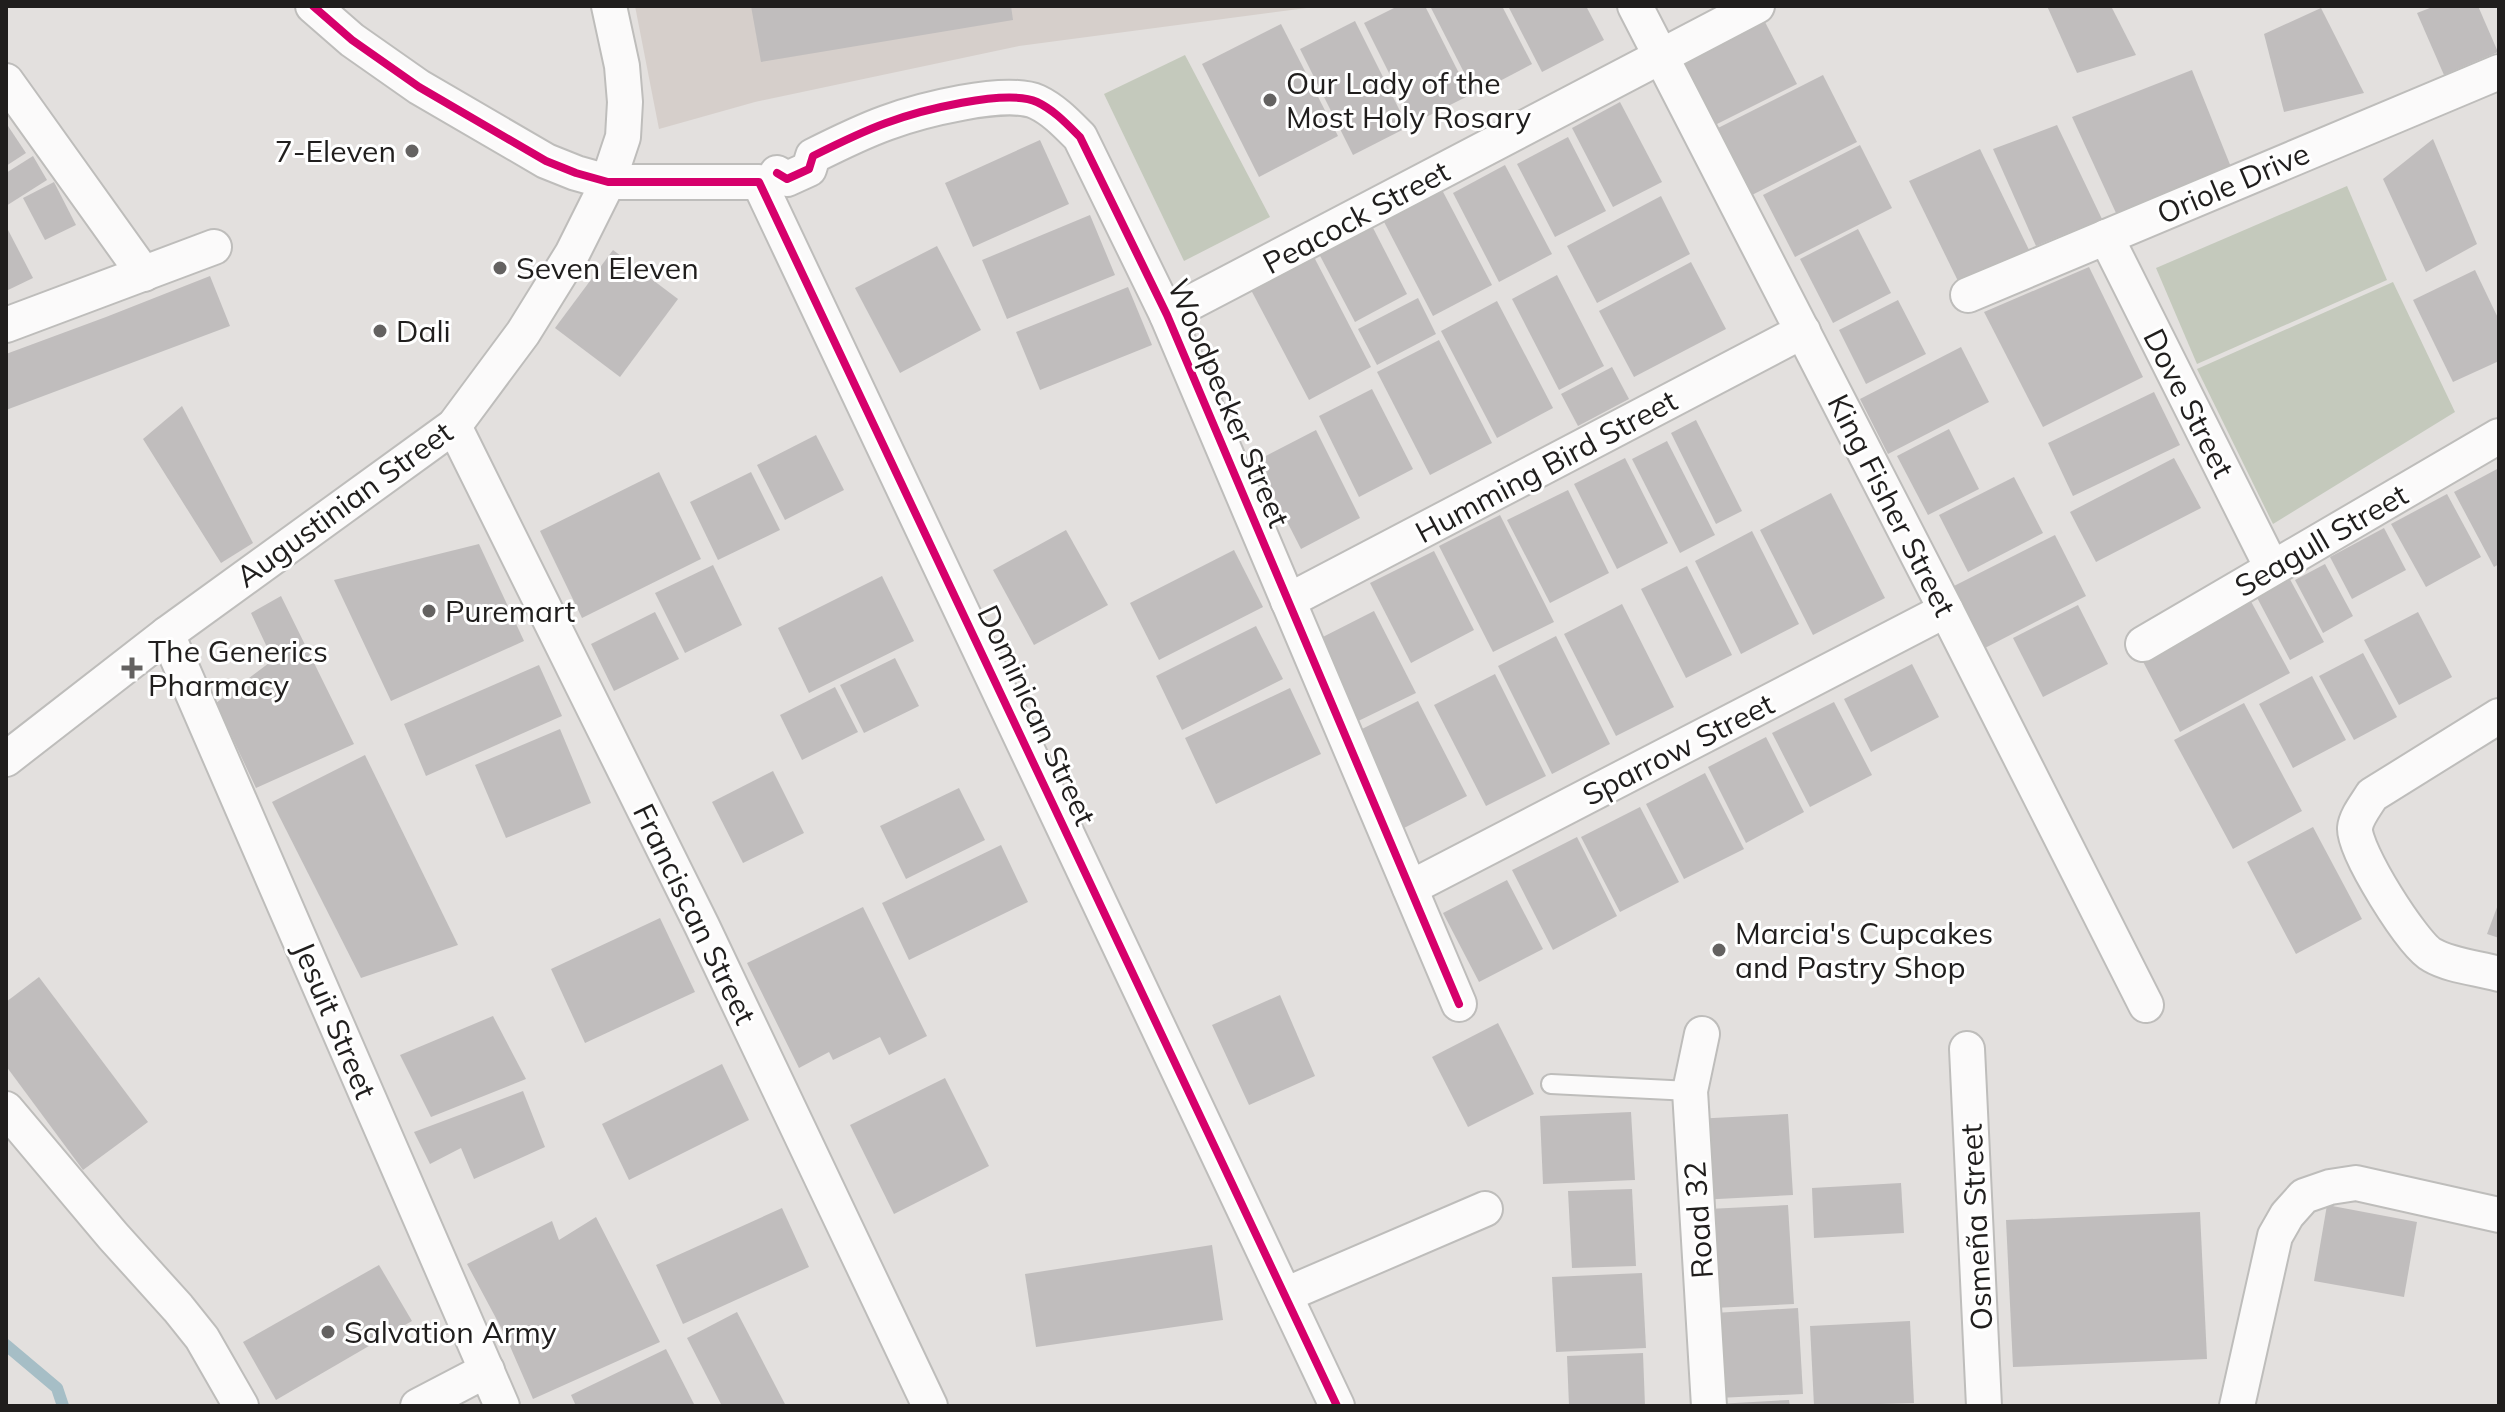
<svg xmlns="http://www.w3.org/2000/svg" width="2505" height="1412" font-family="Mulish,sans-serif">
<rect width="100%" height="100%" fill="#e3e0de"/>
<path fill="#d6cfcb" d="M635,6h687l-303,40 -264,56 -96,27z"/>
<g fill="#c4c9bc">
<path d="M1185,55l85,162 -86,44 -80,-167z"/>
<path d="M2347,186l40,94 -190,84 -41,-96z"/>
<path d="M2393,282l62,130 -182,112 -76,-155z"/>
</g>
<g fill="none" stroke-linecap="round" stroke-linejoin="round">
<path stroke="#a6bec6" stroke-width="12" d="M6,1345l51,43 6,18"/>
</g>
<g fill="#c0bdbd">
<path d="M751,6h260l2,14 -252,42z"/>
<path d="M1398,6h27l45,89 -56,28 -50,-100z"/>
<path d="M1430,6h72l30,58 -57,30z"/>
<path d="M1508,6h78l18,34 -62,32z"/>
<path d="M2047,6h64l25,49 -59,18z"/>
<path d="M2435,6h43l20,46 -54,23 -27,-62z"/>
<path d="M2321,8l43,85 -80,19 -20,-78z"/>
<path d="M1355,21l53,106 -55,28 -53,-106z"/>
<path d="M1765,22l32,62 -84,42 -31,-62z"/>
<path d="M1281,24l57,112 -79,41 -57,-113z"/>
<path d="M2192,70l39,97 -115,46 -44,-96z"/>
<path d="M1823,75l34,67 -107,54 -34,-67z"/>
<path d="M1620,102l42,80 -49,25 -41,-79z"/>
<path d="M6,123l20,30 -20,13z"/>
<path d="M2057,125l45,94 -66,27 -43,-97z"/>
<path d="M1568,137l38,74 -51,26 -38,-73z"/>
<path d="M2433,139l44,105 -51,28 -43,-93z"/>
<path d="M1040,140l29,64 -96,43 -28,-64z"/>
<path d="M1860,145l32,63 -97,49 -32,-62z"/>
<path d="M1980,149l50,103 -72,29 -49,-100z"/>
<path d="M33,156l14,24 -41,26v-33z"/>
<path d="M1505,165l47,89 -53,28 -46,-89z"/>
<path d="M54,182l22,43 -31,15 -22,-42z"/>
<path d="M1441,188l51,97 -59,31 -51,-98z"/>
<path d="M1661,196l29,58 -93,49 -30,-57z"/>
<path d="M1090,215l25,60 -108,44 -25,-59z"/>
<path d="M1371,224l36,70 -52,28 -37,-70z"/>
<path d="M6,226l27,52 -27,13z"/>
<path d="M1858,229l33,64 -58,30 -33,-64z"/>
<path d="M937,246l44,84 -81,43 -45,-85z"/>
<path d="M613,250l65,49 -58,78 -65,-49z"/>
<path d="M1314,257l57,110 -62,33 -58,-110z"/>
<path d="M1691,262l35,67 -92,48 -35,-66z"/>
<path d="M2089,267l54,110 -100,50 -59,-115z"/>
<path d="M2475,270l24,50v41l-46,21 -40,-82z"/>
<path d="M1557,275l47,91 -45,24 -47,-91z"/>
<path d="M210,276l20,50 -224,84v-56l100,-37z"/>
<path d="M1128,287l24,58 -112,45 -24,-58z"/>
<path d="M1418,298l18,36 -59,31 -19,-36z"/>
<path d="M1898,300l28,54 -60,30 -27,-54z"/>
<path d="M1497,301l56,107 -56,30 -56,-107z"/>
<path d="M1439,340l53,103 -62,32 -53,-103z"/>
<path d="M1961,347l28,55 -101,52 -28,-55z"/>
<path d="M1612,367l17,32 -51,27 -17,-32z"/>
<path d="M1372,389l41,80 -54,28 -40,-81z"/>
<path d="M2154,392l26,53 -107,51 -25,-53z"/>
<path d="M182,406l71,137 -32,20 -78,-124z"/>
<path d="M1696,420l46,91 -26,13 -45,-91z"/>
<path d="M1949,429l30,60 -51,26 -31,-59z"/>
<path d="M1316,430l44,88 -59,31 -45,-88z"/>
<path d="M816,435l28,55 -59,30 -28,-55z"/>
<path d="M1667,441l48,94 -35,18 -48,-94z"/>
<path d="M1625,458l43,85 -51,26 -43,-85z"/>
<path d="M2174,458l27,50 -105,54 -26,-50z"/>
<path d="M2499,468v96l-5,3 -40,-75z"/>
<path d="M659,472l42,87 -119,59 -42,-87z"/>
<path d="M751,472l29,58 -62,30 -28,-58z"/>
<path d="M2014,477l29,56 -75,39 -29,-57z"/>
<path d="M1568,490l41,83 -59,30 -43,-83z"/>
<path d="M1831,493l54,105 -72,37 -53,-105z"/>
<path d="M2447,494l34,63 -55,30 -35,-63z"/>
<path d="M1500,515l54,107 -61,30 -54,-106z"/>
<path d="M2384,528l22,42 -54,29 -22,-42z"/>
<path d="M1066,530l42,75 -74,40 -41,-75z"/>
<path d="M1752,531l47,93 -58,30 -46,-93z"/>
<path d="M2055,535l31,61 -103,53 -31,-62z"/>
<path d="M479,544l45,97 -133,60 -57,-121z"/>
<path d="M1234,550l29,57 -104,53 -29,-57z"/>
<path d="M1434,551l40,79 -63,33 -41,-80z"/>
<path d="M2325,564l28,52 -30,17 -28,-53z"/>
<path d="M713,565l29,60 -57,28 -30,-60z"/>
<path d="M1687,566l45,89 -46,23 -45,-89z"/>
<path d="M2286,572l38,70 -34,18 -37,-70z"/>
<path d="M882,576l32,65 -105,52 -31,-65z"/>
<path d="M281,596l73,148 -98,44 -40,-85 57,-43 -22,-47z"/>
<path d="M2248,596l42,77 -110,59 -41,-78z"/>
<path d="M1622,604l52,103 -58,29 -52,-102z"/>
<path d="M2078,605l30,59 -65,33 -30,-59z"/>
<path d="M1374,611l42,82 -66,32 -41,-81z"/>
<path d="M655,612l24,47 -65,32 -23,-47z"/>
<path d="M2418,612l34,65 -53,28 -35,-65z"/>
<path d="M1256,626l27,53 -101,51 -26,-54z"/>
<path d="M1556,636l54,108 -58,30 -54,-108z"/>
<path d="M2363,653l34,64 -43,23 -35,-64z"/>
<path d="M895,658l24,48 -55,27 -24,-48z"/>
<path d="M1912,664l27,53 -68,35 -27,-53z"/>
<path d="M539,665l23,51 -136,60 -22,-52z"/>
<path d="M1495,674l51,102 -60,30 -52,-101z"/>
<path d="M2312,676l34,64 -53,28 -34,-64z"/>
<path d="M835,687l23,45 -56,28 -22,-45z"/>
<path d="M1290,688l31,66 -105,50 -31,-66z"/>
<path d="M1418,701l49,95 -63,32 -48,-96z"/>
<path d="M1834,702l38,73 -62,32 -38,-74z"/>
<path d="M2244,703l58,108 -69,38 -59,-109z"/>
<path d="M560,729l31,74 -85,35 -31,-73z"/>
<path d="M1766,737l38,75 -58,31 -38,-76z"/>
<path d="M365,755l93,190 -97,33 -89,-176z"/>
<path d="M773,771l31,62 -61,30 -31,-61z"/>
<path d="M1705,773l39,76 -60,30 -38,-75z"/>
<path d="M959,788l26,52 -79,39 -26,-53z"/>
<path d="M1640,807l39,75 -59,30 -39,-75z"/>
<path d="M2313,827l49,92 -66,35 -49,-92z"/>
<path d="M1577,837l40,79 -64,34 -41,-80z"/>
<path d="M1001,845l27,57 -119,58 -27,-57z"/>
<path d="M1507,880l36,69 -64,33 -36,-69z"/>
<path d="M2499,902v36l-12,-4z"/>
<path d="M863,907l64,129 -38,19 -9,-18 -47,23 -4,-8 -30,16 -52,-105z"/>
<path d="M660,918l35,74 -110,51 -34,-74z"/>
<path d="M39,977l109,145 -65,48 -77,-104v-64z"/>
<path d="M1280,995l35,81 -66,29 -37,-80z"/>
<path d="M493,1016l33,63 -95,38 -31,-62z"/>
<path d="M1498,1023l36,71 -66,33 -36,-70z"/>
<path d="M722,1064l27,56 -120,60 -27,-56z"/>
<path d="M945,1078l44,88 -95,48 -44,-89z"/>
<path d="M523,1091l22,56 -71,32 -13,-31 -31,16 -16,-32z"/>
<path d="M1631,1112l4,68 -92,4 -3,-68z"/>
<path d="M1788,1114l5,81 -94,5 -5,-81z"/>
<path d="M1901,1183l3,50 -90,5 -2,-50z"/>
<path d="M1632,1189l4,77 -64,2 -4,-77z"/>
<path d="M1788,1205l6,99 -80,4 -6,-99z"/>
<path d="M2327,1205l90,17 -13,75 -90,-16z"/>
<path d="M782,1208l27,59 -126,57 -27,-59z"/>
<path d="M2200,1212l7,147 -194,8 -7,-147z"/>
<path d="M596,1217l64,125 -127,57 -28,-64 -38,-71 85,-43 7,19z"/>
<path d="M1212,1245l11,75 -187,27 -11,-73z"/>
<path d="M379,1265l33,56 -136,79 -33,-58z"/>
<path d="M1642,1273l4,75 -90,4 -4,-75z"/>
<path d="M1798,1308l5,86 -85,4 -4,-85z"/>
<path d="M737,1312l49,94h-64l-35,-68z"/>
<path d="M1910,1321l4,82 -100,3 -4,-80z"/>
<path d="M666,1349l29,57h-119l-5,-11z"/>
<path d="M1643,1353l2,53h-76l-2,-50z"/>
<path d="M1789,1400l1,6h-72l-1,-2z"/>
</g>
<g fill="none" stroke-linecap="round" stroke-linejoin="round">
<defs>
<path id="service" d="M1551,1084l139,7"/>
<g id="minor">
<path d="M313,6l39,34 67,47 127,74 30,12 32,9h151l578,1224"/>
<path d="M1635,6l311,604 200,395"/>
<path d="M6,81l138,193"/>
<path d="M777,173l10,6 22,-10 4,-13c24,-12 48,-24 73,-33 32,-12 120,-35 151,-21 17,8 30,22 43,35l87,178 292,689"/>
<path d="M2106,237l166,331"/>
<path d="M1968,295l531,-223"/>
<path d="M1167,315l590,-309"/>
<path d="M6,325l208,-78"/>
<path d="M454,426l248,500 228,480"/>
<path d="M1288,601l515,-270"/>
<path d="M167,634l335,772"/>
<path d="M2143,644l356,-208"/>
<path d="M2499,716l-127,79c-6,10 -16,22 -17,33 -2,22 58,117 77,127 19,11 46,13 67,19"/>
<path d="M6,759l161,-125 287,-208 69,-93 49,-79 36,-72 15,-45 2,-35 -3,-36 -13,-60"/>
<path d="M1410,888l536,-278"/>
<path d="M1702,1034l-12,57 19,315"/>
<path d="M1967,1049l17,357"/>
<path d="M6,1109l107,127 65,72 24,30 39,68"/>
<path d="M1285,1295l200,-86"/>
<path d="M418,1406l69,-36"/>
<path d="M2237,1406l38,-170 12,-21 17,-19 26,-9 26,-4 143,32"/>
</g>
</defs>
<use href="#service" stroke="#bebdbb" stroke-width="22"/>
<use href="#minor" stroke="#bebdbb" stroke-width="38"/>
<use href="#service" stroke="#fbfafa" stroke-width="18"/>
<use href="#minor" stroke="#fbfafa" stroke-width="34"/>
<defs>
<g id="cycleway">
<path d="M313,6l39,34 67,47 127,74 30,12 32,9h151l578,1224"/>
<path d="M777,173l10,6 22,-10 4,-13c24,-12 48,-24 73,-33 32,-12 120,-35 151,-21 17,8 30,22 43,35l87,178 292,689"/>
</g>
</defs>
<use href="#cycleway" stroke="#fff" stroke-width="13"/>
<use href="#cycleway" stroke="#d6006c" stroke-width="8"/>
</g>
<g fill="#646261" stroke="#fff" stroke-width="3">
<circle cx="1270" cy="100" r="8"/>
<circle cx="412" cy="151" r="8"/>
<circle cx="500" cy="268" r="8"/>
<circle cx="380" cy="331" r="8"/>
<circle cx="429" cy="611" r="8"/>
<path d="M128 656h8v8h8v8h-8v8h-8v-8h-8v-8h8z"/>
<circle cx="1719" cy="950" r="8"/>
<circle cx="328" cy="1332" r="8"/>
</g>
<g text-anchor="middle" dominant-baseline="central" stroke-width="6" stroke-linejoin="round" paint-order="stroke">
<g font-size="30" fill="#201e1d" stroke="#fff" text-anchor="start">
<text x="1286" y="83">Our Lady of the<tspan x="1286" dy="34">Most Holy Rosary</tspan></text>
<text x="396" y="151" text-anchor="end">7-Eleven</text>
<text x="516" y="268">Seven Eleven</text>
<text x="396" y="331">Dali</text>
<text x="445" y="611">Puremart</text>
<text x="148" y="651">The Generics<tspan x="148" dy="34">Pharmacy</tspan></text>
<text x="1735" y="933">Marcia's Cupcakes<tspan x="1735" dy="34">and Pastry Shop</tspan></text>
<text x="344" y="1332">Salvation Army</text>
</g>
<g font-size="30" fill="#201e1d" stroke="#fff">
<text transform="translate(2233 183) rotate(-23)">Oriole Drive</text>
<text transform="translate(1356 217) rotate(-28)">Peacock Street</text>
<text transform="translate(1229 403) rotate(67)">Woodpecker Street</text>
<text transform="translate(2189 403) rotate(63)">Dove Street</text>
<text transform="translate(1546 466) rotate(-28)">Humming Bird Street</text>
<text transform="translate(344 504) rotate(-36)">Augustinian Street</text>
<text transform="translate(1892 505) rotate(63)">King Fisher Street</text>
<text transform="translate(2321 540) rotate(-30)">Seagull Street</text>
<text transform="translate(1037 715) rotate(65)">Dominican Street</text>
<text transform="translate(1678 749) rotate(-27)">Sparrow Street</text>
<text transform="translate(695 914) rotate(64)">Franciscan Street</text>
<text transform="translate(335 1020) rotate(67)">Jesuit Street</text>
<text transform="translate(1698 1220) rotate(-94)">Road 32</text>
<text transform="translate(1976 1227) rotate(-93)">Osmeña Street</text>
</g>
</g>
<rect width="2505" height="1412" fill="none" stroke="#201e1d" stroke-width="16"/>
</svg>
